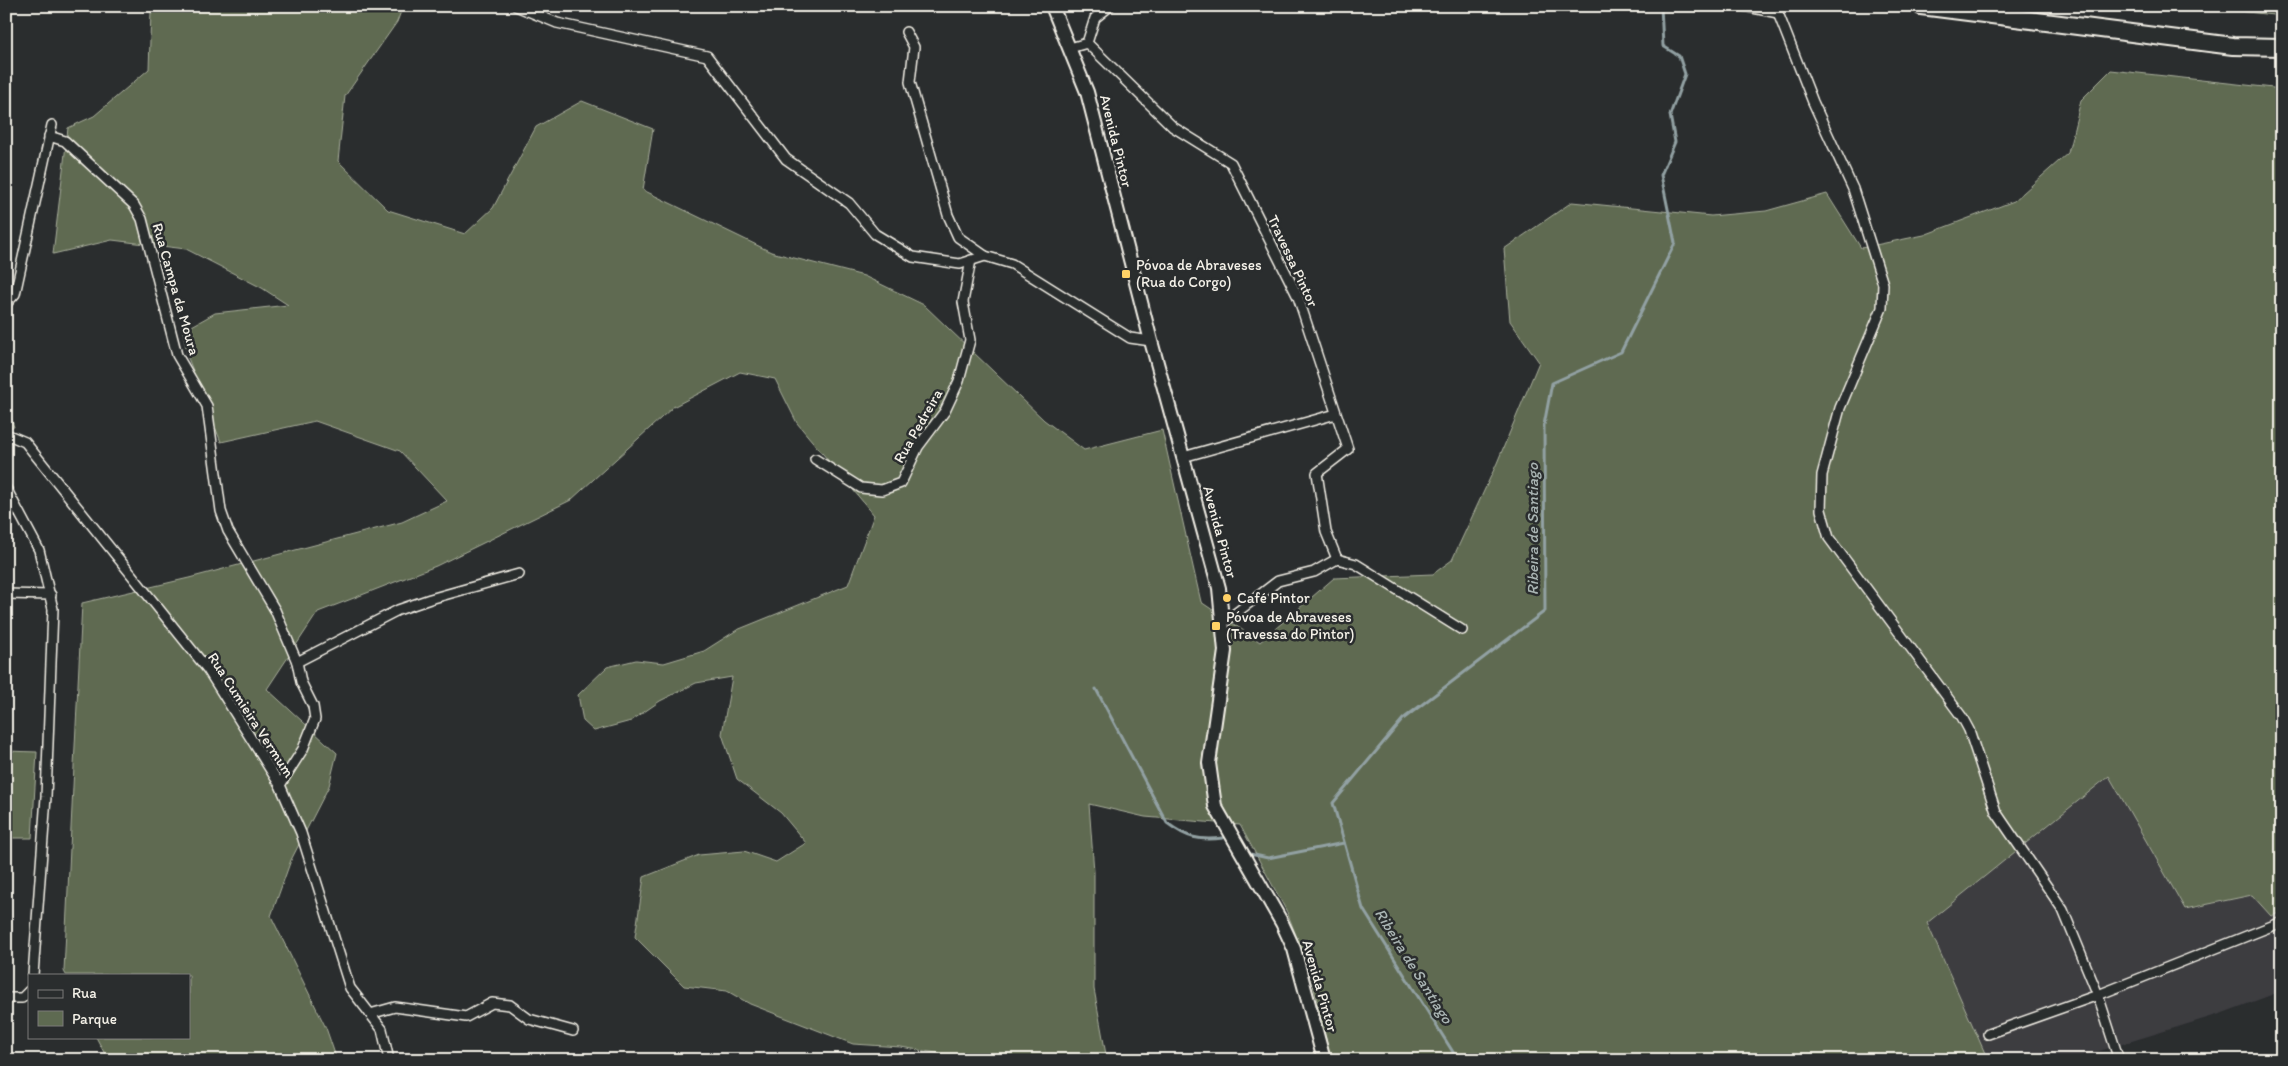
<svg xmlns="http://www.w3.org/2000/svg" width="2288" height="1066" font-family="Itim,sans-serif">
<rect width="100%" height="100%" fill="#2a2d2e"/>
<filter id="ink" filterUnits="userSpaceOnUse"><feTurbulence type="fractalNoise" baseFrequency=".02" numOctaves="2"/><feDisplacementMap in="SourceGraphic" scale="10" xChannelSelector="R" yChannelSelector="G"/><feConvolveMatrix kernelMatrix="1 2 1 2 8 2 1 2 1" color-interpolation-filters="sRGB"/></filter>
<g filter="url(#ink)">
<path fill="#3d3c41" d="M2109,776l76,133 67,-14 19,20 11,-3v79l-62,23 -150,46h-82l-61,-137z"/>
<g fill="#5e6a51" stroke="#a9ae9c">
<path d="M146,6h257l-6,16 -52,74 -7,65 50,49 77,24 28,-26 43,-81 46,-26 71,28 -10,61 128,62 93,24 60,29 120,115 40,30 78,-20 39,172 59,40 74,-64 99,-4 19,-14 45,-97 42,-101 -29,-41 -6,-72 68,-47 139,14 55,-5 61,-17 34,54 63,-13 90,-34 54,-48 13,-53 30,-30 171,19v823l-11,4 -19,-21 -67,14 -76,-133 -182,147 61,137h-657l-21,-88 -23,-60 -47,-87 -95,-8 -56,-13 5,68v117l13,71h-163l-2,-6 -41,-7 -48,-3 -103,-40 -23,-13 -43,-5 -49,-49 9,-60 55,-22 45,-4 32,11 30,-19 -25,-30 -44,-34 -15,-45 10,-57 -36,6 -36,18 -29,20 -37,10 -11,-10 -5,-26 29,-28 29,-7 28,3 40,-12 33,-21 111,-45 26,-70 -77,-92 -22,-44 -35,-7 -67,35 -102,93 -135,66 -118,46 -51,77 70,64 -8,33 -38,74 -20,56 55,112 11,32h-229l-12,-23h93v-62h-123l-2,-4 18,-368 107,-25 213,-56 45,-21 -47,-50 -85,-30 -94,21 -33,-84 -5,-27 32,-18 73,-8 -26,-17 -76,-39 -74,-9 -59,14 15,-126 26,-12 55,-47 2,-57z"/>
<path d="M2195,6h87v10z"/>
<path d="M6,403l8,24 -8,1z"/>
<path d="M6,751l31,1 -5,86h-26z"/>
</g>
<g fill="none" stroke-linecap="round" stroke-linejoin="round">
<g stroke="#92a1a3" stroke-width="3">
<path d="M1096,689l71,134c20,15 32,18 56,15"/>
<path d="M1247,850l3,4 18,4 76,-15"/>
<path d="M1458,1060l-95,-151 -30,-106 70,-84 142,-108 -1,-186 8,-42 69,-31 54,-109 -14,-68 14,-33 -5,-27 15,-41 -6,-18 -16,-10 -2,-40"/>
</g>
<defs>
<g id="street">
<path d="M516,6l41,17 150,33 79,103 63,44 26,31 38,23 47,7 25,-8 27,8 118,74 21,3"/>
<path d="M1743,6l35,7 35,89 40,87 30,95 -1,24 -42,100 -18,67 -1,35 8,28 133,179 7,13 27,82 67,98 35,85 21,65"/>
<path d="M906,32l8,15 -4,35 38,133 10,22 27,19"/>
<path d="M1087,43l8,-25 15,-12"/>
<path d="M1070,48l17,-5 86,84 58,36 67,134 50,152 -31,24 9,59 11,27"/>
<path d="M49,136l16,5 69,64 8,14 35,136 30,51 14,105 7,20 47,79 22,52 4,20 12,24 2,13 -12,30 -23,36"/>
<path d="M6,304l9,-10 37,-169"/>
<path d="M6,434l19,8 183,228 72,115 21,48 49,155 32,41 7,31"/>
<path d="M1183,457l153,-43"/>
<path d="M815,459l46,29 21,2 19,-7 17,-36 27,-36 14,-30 11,-41 -7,-38 8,-42"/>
<path d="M6,488l33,62 14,59 -7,188 -13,178"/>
<path d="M6,594l45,1"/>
<path d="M1224,622l54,-41 36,-9 23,-13 19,5 106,66"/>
<path d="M297,662l101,-52 32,-11 89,-25"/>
<path d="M6,998h16l7,-7"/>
<path d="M370,1014l25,-7 71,10 26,-14 18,2 19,14 44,12"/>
<path d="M1988,1034l110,-39 184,-73"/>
</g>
<path id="secondary" d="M1052,6l35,86 64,249 68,247 6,63 -16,112 6,43 67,117 12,26 30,111"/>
<path id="highway" d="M1921,6l312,40 49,1"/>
</defs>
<use href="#street" stroke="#f4f1e8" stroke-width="12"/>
<use href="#secondary" stroke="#f4f1e8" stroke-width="16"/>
<use href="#highway" stroke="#f4f1e8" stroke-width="20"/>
<use href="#street" stroke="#2a2d2e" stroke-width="9"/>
<use href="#secondary" stroke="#2a2d2e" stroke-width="12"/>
<use href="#highway" stroke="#2a2d2e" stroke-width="16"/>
</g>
</g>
<g fill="#ffd166" stroke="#2a2d2e" stroke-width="2">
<rect x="1121" y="269" width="10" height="10" rx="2.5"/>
<circle cx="1227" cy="598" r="5"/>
<rect x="1211" y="621" width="10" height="10" rx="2.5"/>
</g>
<g text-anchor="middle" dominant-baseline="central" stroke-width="5" stroke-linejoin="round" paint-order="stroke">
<g font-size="15" fill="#f4f1e8" stroke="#2a2d2e">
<text transform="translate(1116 141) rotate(76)">Avenida Pintor</text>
<text transform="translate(1293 261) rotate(65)">Travessa Pintor</text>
<text transform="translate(176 289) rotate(74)">Rua Campa da Moura</text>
<text transform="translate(918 426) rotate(-60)">Rua Pedreira</text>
<text transform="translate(1220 532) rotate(75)">Avenida Pintor</text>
<text transform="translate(251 715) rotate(57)">Rua Cumieira Vermum</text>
<text transform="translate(1320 986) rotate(74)">Avenida Pintor</text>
</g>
<g font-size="15" fill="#f4f1e8" stroke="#2a2d2e" text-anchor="start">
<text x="1136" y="265">Póvoa de Abraveses<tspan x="1136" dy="17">(Rua do Corgo)</tspan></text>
<text x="1237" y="598">Café Pintor</text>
<text x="1226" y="617">Póvoa de Abraveses<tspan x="1226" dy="17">(Travessa do Pintor)</tspan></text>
</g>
<g font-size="16" font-style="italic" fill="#aab5b4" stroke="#2a2d2e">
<text transform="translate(1532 529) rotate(-90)">Ribeira de Santiago</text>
<text transform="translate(1414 966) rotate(58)">Ribeira de Santiago</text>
</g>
</g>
<rect width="2288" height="1066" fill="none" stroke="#2a2d2e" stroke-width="25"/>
<rect x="12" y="12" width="2263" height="1041" fill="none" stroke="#f4f1e8" stroke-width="2" filter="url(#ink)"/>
<rect x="28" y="974" width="162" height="65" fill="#2a2d2e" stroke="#7b7b78"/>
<rect x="38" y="990" width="25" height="8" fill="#2a2d2e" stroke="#7b7b78"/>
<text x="72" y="998" font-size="15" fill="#f4f1e8">Rua</text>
<rect x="38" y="1011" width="25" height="15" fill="#5e6a51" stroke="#7b7b78"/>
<text x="72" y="1024" font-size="15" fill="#f4f1e8">Parque</text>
</svg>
